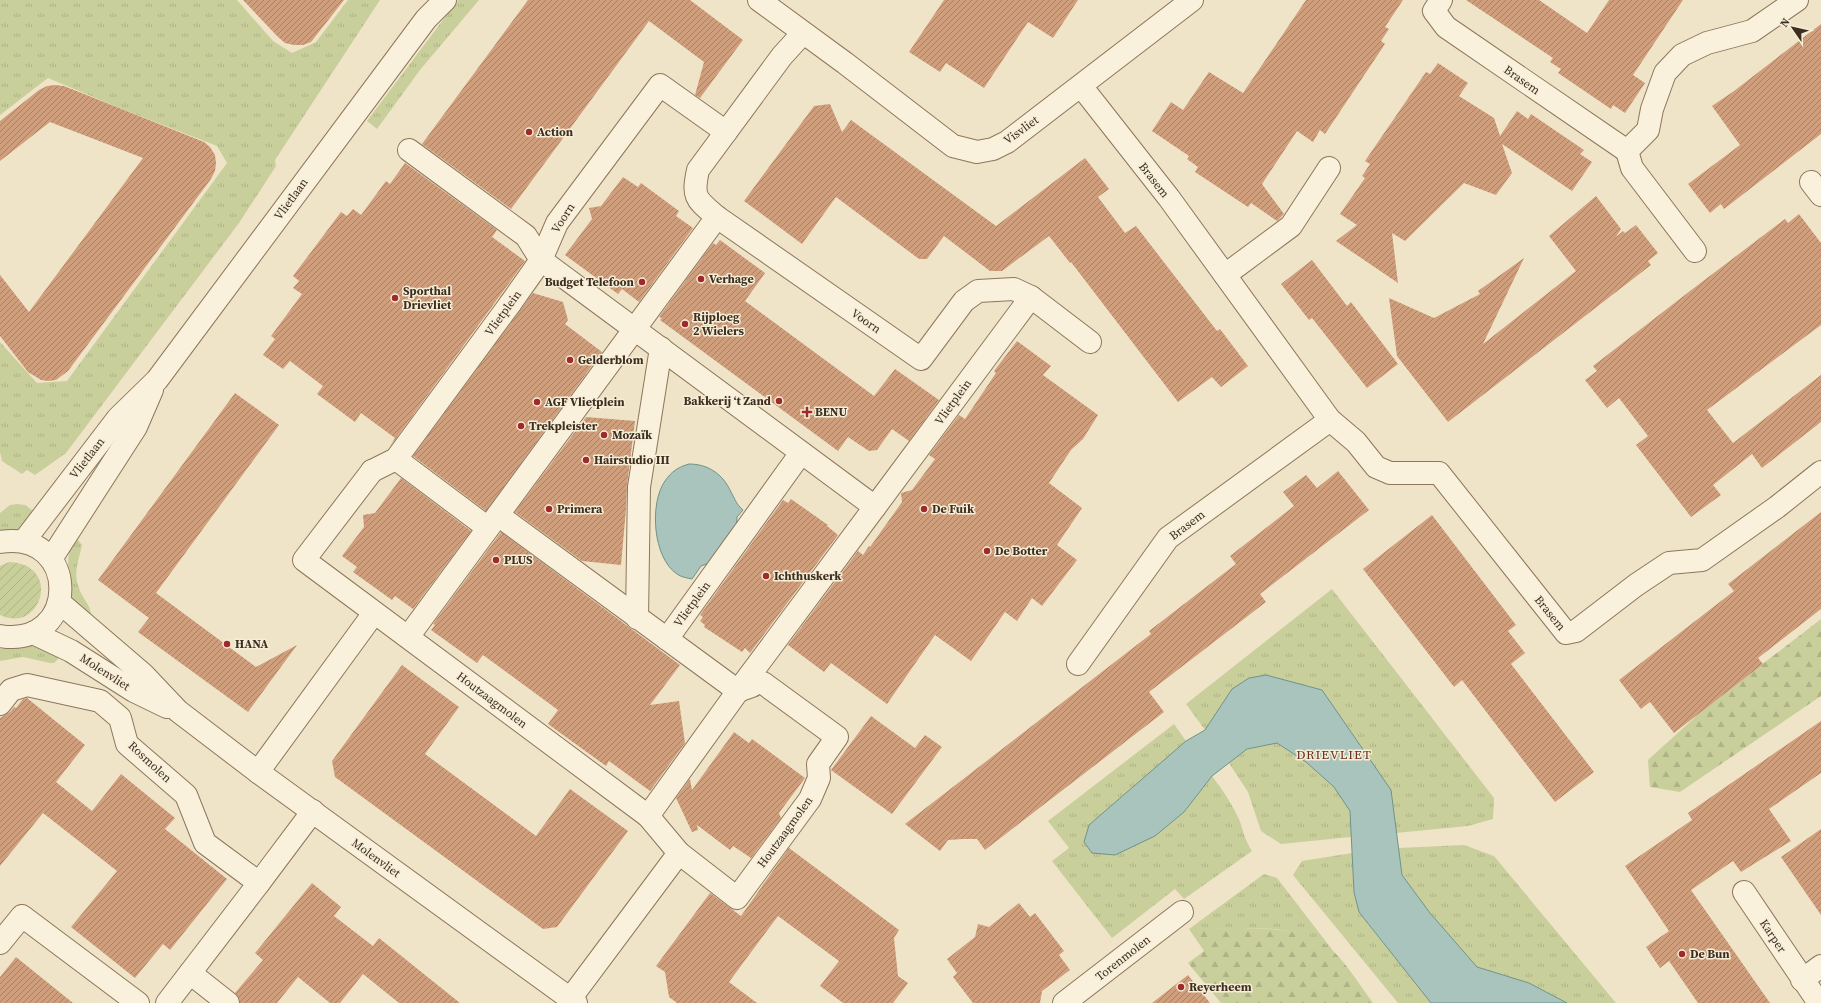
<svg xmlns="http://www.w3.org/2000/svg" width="1821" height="1003" font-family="'Source Serif 4',serif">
<defs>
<pattern id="grass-tufts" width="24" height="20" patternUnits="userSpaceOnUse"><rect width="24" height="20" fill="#c9cf9b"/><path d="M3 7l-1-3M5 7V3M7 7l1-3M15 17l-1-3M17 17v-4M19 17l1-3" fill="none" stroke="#aeb285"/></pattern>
<pattern id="forest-firs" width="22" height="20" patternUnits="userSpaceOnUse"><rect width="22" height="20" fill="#c9cf9b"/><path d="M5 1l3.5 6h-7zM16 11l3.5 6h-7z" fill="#aeb285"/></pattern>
<pattern id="garden-furrows" width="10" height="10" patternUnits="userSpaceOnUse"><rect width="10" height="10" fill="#c9cf9b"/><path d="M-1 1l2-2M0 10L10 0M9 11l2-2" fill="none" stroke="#aeb285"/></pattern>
<pattern id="building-hatch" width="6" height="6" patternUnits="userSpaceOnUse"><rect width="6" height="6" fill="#cf9f7d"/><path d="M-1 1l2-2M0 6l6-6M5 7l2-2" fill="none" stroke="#a98266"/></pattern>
</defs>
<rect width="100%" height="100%" fill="#f0e4c8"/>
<g fill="url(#grass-tufts)">
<path d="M0,0h237l36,41 19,12 24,-11 32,-42h32l-105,160 1,6 -37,57 -173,230 -31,22 -8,-5 -5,4 -20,-13 -2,-9v-110l37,41 30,-2 160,-218 -10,-17 -100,-39 -69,-29 -48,37z"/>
<path d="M458,0h21l-59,70 -43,59 -10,-8z"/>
<path d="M17,504l8,1 11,8 -17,17 -19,3v-20l10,-8z"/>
<path d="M76,537l6,8c-3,15 -9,27 -3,43 3,11 12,16 12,28l-18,-14 -2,-6c-1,-20 -8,-42 5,-59z"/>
<path d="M1332,589l162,209 -1,21 -25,7 -72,7 -5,-43 -159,-100 -27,40 -19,-26z"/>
<path d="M32,646l7,1 21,10 -6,6h-4l-27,-6 -23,4v-12z"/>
<path d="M1174,724l12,17 -97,84 -5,17 8,11 92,-41 28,-36c10,13 20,28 27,43 4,11 6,22 13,32l-68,48 -9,-10 -63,49 -60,-77 17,-13 -21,-27z"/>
<path d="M1277,743c26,17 60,38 73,67 3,7 1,20 1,27l-70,7 -20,-13 -13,-39 -19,-29 18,-14z"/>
<path d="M1464,845l30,11 122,147h-49l-38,-20 -52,-16 -47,-54 -28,-38 -4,-27z"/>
<path d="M1352,853l2,39 5,20 72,91h-33l-105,-128 9,-14z"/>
<path d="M1264,874l13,4 57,74c-7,-5 -14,-10 -22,-13 -38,-17 -82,-9 -123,-10z"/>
</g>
<g fill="url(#forest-firs)">
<path d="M1821,619v77l-141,96 -30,-5 -2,-27 55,-50z"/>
<path d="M1232,928c32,0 77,0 102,24 13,12 28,36 39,51h-152l-33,-40 16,-12 -15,-22z"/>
</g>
<path fill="url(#garden-furrows)" d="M9,562c54,2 32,73 -9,53v-49z"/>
<g fill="#a9c4bc" stroke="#6f938a">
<path d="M689,464c19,0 34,10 42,28 4,7 5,12 12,18l-6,7 -1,17 -19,26 -16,6 -9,13c-5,-1 -11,-2 -15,-5 -24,-16 -28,-70 -12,-93 6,-9 13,-14 24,-17z"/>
<path d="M1266,675l56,15 69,100 11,85 28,38 47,54 52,16 38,20h-136l-72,-91 -5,-20 -4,-81 -16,-24 -28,-25 -29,-19 -30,6 -35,27 -28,36 -29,24 -40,19 -23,-2 -8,-11 5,-17 97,-84 19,-11 27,-41 17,-11z"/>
</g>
<g fill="url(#building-hatch)">
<path d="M243,0h101l-33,42 -8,3h-9l-9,-2 -7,-6z"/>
<path d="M528,0h162l53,40 -43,58 -5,-3 9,-33 -55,-41 -138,188 -89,-65z"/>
<path d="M944,0h134l-25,38 -25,-16 -44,66 -38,-25 -6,9 -31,-20z"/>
<path d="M1306,0h97l-18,27 4,2 -8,12 4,3 -60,90 -5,-4 -7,12 -16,-11 -35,53 22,30 -7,7 -26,-18 -3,4 -53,-35 3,-5 -11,-8 2,-3 -37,-25 19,-29 12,8 26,-38 34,21z"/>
<path d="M1466,0h73l48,33 22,-33h74l-50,75 12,8 -20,30 -12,-8 -2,4 -53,-36 3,-4 -11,-7 3,-4z"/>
<path d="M1821,24v110l-97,75 -3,-5 -11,9 -22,-29 52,-39 -28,-39 22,-15z"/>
<path d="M1438,63l30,20 -9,13 35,22 6,18 17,-25 11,8 3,-5 53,36 -4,4 12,8 -20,29 -70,-47 10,29 -16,22 -32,-12 -59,58 -13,-8 6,50 -62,-42 21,-16 -17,-11 25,-36 -3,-2 8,-12 -5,-3 61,-89 4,2z"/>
<path d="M55,85l9,1 140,56 6,5 5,8 1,8 -1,8 -4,8 -143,192 -12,9 -8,1 -7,-1 -13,-8 -28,-36v-61l29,37 114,-154 -93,-36 -50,39v-40l39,-31 8,-4z"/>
<path d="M830,104l12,28 9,-12 145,106 89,-68 24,31 -11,8 27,36 11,-7 81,105 3,-2 28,37 -27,21 -9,-10 -34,25 -107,-140 -1,1 -21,-27 -47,35h-12l-46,-35 -17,23h-8l-83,-62 -34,47 -58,-43 70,-95z"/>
<path d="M405,163l92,67 -5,7 33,24 -136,187 6,-10 -34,-25 -6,9 -38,-28 6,-8 -33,-25 -7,8 -20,-14 12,-16 -4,-3 31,-42 -9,-6 6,-7 -6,-5 48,-64 6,4 6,-7 8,6 25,-34 4,3z"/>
<path d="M623,177l15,10 3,-4 38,28 -3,5 17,12 -54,74 -17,-13 -4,5 -53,-39 27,-36 -3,-11 12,-2z"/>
<path d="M1596,196l25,33 -5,8 7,-6 2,2 11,-8 22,28 -10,8 3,4 -203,157 -51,-66 -8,-58 45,20 46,-24 -2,-3 46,-33 -41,86 93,-73 -27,-35z"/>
<path d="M1799,214l22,29v82l-114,85 26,33 88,-68v47l-59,46 -10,-14 -39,31 8,10 -30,22 -55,-72 12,-9 -29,-38 -12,10 -22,-28 12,-9 -4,-5 97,-75 95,-72 3,4z"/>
<path d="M720,240l45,33 -20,28 129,95 21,-27 44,31 -30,41 -17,-12 -15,21 -8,1 -21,-14 -10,14 -178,-131 2,-2 -3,-1 54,-74 3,2z"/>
<path d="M1312,260l35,46 4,-4 47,62 -31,24 -55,-70 -3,2 -28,-36z"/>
<path d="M544,278l-11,15 30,9 5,18 -3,4 37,28 -116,159 -73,-55z"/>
<path d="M1017,341l34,25 -8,9 55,40 -15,24 -12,11 -22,33 33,25 -25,37 20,15 -35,46 -10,-8 -15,23 -12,-9 -34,49 -36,-26 -48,69 -56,-41 -7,9 -36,-27 70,-94 5,4 6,-9 1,1 32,-45 -1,-9 11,-3 23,-31 -6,-4 30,-40 6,4 31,-46 -2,-2z"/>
<path d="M235,393l44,32 -123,168 100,74 41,-22 -49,67 -110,-80 11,-14 -51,-38z"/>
<path d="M586,417l49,4 -8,64 -1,24 -5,56 -39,-4 -67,-49z"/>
<path d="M1338,471l31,39 -109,84 6,8 -117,90 15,20 -179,138 -8,-11h-14l-15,1 -8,11 -35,-27 246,-190 -2,-3 87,-67 -6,-8 64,-50 -11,-14 23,-17 11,13z"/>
<path d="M401,478l70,53 -58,78 -18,-13 -3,4 -39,-28 4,-5 -15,-11 22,-29 -1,-12 12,-2z"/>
<path d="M791,499l37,26 -1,1 11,9 -88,118 -5,-5 -3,4 -38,-25 1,-2 -5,-4 3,-4 -3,-2 83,-115 5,3z"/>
<path d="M1821,512v97l-63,49 5,6 -89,69 -24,-31 -9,7 -22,-29 115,-89 -6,-7z"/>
<path d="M1432,515l84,110 -8,6 17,22 -14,11 83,108 -39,30 -93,-122 -8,7 -91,-118z"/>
<path d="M501,532l179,133 -30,40 29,-4 6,42 -35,48 -41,-30 -3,5 -58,-42 10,-14 -75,-55 -6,8 -46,-33 4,-5 -2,-1z"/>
<path d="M402,665l57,42 -34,47 111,82 34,-47 58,42 -71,96 -14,2 -208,-152 -3,-16z"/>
<path d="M27,698l58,47 -29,37 36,29 29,-37 54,44 -10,11 62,50 -57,71 -7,-6 -28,34 -64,-51 46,-56 -74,-58 -43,53v-148l10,-6 4,-5 2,1 7,-9z"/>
<path d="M871,716l44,32 10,-13 17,12 -50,67 -61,-44z"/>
<path d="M1821,721v52l-52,36 22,32 -50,31 -8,-11 -42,29 79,113h-72l-29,-42 -9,7 -14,-21 23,-16 -44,-65 67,-46 -4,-7z"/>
<path d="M734,732l15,11 3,-4 53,39 -26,35 2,5 -30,40 -18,-12 -3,4 -33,-25 1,5 -6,2 -16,-34 14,-19 2,11z"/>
<path d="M1821,829v86l-40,-58z"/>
<path d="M789,848l110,82 -5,8 4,38 10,7 -15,20h-50l-23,-17 19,-25 -61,-45 -49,66 28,21h-80l-8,-6 -4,-25 -9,-6 54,-73 31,23z"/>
<path d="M312,883l29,24 -7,9 39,30 6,-8 81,65h-61l-36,-29 -23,29h-10l-32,-26 -21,26h-37l-1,-5 -4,-5 28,-33 -8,-7z"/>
<path d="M1019,903l11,14 5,-4 29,38 -5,4 11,15 -28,21 -2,12h-67l-20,-26 4,-4 -10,-14 28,-22 3,-13 11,3z"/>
<path d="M16,957l57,46h-73v-26z"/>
<path d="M1188,975l22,28h-58z"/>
</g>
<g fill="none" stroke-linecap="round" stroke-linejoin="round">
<defs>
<g id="pedestrian">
<path d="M409,150l117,86 15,24 334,247 156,-210"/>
<path d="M396,459l92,69"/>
<path d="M372,471l24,-12 114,-155"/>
<path d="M498,515l240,176 14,-5"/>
<path d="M637,618l2,-131 22,-139"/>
<path d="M408,637l309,-420"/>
<path d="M667,639l134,-186"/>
<path d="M648,816l90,-125 137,-184"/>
</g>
<g id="minor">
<path d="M759,0l86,63 108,83 24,6 16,-3 14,-7 185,-142"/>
<path d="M1441,0l-7,11 12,16 181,124 21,-21 4,-21 13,-36 17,-18 25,-12 45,-12 45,-31"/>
<path d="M803,33l-21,23 -84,114c-6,28 -2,29 19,47l204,142 43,-58 14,-10 36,-2 17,8 59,45"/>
<path d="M1081,86l88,112 161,222 26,22 20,25 14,6h49l127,160 10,-2 60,-46 33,-22 33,-3 75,-53 44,-35"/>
<path d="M1627,151l5,17 63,83"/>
<path d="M1811,182l10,13"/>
<path d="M1225,275l66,-49 38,-58"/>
<path d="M510,304l31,-44 16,-37 103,-138 66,47"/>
<path d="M372,471l-68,89 344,256 31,37 58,45 73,-99 9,-21 -1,-14 19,-27 -74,-54"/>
<path d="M59,602l84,72 35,37 80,61 318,231"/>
<path d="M33,633l38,18 63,40 33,16"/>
<path d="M1078,664l90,-126 162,-118"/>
<path d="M0,704l11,-14 16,-5 73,16 20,17 7,26 59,51 19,48 54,40 -92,120"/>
<path d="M258,772l116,-159"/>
<path d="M259,883l54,-72"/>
<path d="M1744,892l75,111"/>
<path d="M0,943l22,-27 116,87"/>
<path d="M190,973l38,30"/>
<path d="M1802,980l19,-14"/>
<path d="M570,999l109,-146"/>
<path d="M1064,1003l118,-91"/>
</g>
<g id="tertiary">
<path d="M24,541l94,-123 39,-38 269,-361 19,-19"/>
<path d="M0,542c81,-13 80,107 0,94"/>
<path d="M51,559l85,-132 16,-37"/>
</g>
</defs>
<use href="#pedestrian" stroke="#8d765c" stroke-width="24"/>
<use href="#minor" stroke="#8d765c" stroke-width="24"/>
<use href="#tertiary" stroke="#8d765c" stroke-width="24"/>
<use href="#pedestrian" stroke="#faf1dc" stroke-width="22"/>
<use href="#minor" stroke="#faf1dc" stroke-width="22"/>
<use href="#tertiary" stroke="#faf1dc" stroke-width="22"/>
</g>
<g fill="#9e2a2b" stroke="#f7eed8" stroke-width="1.5">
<circle cx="529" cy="132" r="4"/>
<circle cx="701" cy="279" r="4"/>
<circle cx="642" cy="282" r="4"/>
<circle cx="395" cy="298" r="4"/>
<circle cx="685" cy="324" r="4"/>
<circle cx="570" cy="360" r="4"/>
<circle cx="779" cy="401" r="4"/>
<circle cx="537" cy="402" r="4"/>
<path d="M805 406h4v4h4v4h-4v4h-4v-4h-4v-4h4z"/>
<circle cx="521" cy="426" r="4"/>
<circle cx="604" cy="435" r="4"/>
<circle cx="586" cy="460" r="4"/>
<circle cx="549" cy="509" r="4"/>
<circle cx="924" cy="509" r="4"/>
<circle cx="987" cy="551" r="4"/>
<circle cx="496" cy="560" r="4"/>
<circle cx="766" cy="576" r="4"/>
<circle cx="227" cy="644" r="4"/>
<circle cx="1682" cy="954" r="4"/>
<circle cx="1181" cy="987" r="4"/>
</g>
<g text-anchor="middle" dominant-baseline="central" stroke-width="3" stroke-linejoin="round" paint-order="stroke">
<g font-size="12" fill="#3d2e20" stroke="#f7eed8">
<text transform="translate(1522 80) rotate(35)">Brasem</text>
<text transform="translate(1021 130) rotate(-36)">Visvliet</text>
<text transform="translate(1154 180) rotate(52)">Brasem</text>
<text transform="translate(291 199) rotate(-54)">Vlietlaan</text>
<text transform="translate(563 218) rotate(-58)">Voorn</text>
<text transform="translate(503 313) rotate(-54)">Vlietplein</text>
<text transform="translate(866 321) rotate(35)">Voorn</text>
<text transform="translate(953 402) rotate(-54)">Vlietplein</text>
<text transform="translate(87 458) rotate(-52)">Vlietlaan</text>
<text transform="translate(1187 525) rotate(-37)">Brasem</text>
<text transform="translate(692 604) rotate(-54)">Vlietplein</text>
<text transform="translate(1550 613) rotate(51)">Brasem</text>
<text transform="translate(105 672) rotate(33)">Molenvliet</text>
<text transform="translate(492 700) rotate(37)">Houtzaagmolen</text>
<text transform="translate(150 762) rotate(43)">Rosmolen</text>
<text transform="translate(785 832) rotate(-54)">Houtzaagmolen</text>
<text transform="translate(376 858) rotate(36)">Molenvliet</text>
<text transform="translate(1773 936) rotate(56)">Karper</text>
<text transform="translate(1123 958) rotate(-38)">Torenmolen</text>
</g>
<g font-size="12" font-weight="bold" fill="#3d2e20" stroke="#f7eed8" text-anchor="start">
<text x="537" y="132">Action</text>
<text x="709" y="279">Verhage</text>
<text x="634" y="282" text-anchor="end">Budget Telefoon</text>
<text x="403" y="291">Sporthal<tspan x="403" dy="14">Drievliet</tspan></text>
<text x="693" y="317">Rijploeg<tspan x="693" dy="14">2 Wielers</tspan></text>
<text x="578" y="360">Gelderblom</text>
<text x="771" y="401" text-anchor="end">Bakkerij ‘t Zand</text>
<text x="545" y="402">AGF Vlietplein</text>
<text x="815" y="412">BENU</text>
<text x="529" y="426">Trekpleister</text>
<text x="612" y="435">Mozaïk</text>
<text x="594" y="460">Hairstudio III</text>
<text x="557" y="509">Primera</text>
<text x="932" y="509">De Fuik</text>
<text x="995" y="551">De Botter</text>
<text x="504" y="560">PLUS</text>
<text x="774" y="576">Ichthuskerk</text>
<text x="235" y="644">HANA</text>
<text x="1690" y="954">De Bun</text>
<text x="1189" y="987">Reyerheem</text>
</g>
<g font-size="13" letter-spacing="1" fill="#6b2e1e" stroke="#f7eed8">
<text x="1334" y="754">DRIEVLIET</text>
</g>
</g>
<g transform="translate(1793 28) rotate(304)" stroke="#f7eed8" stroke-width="3" paint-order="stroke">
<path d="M0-3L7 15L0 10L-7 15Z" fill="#3d2e20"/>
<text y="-6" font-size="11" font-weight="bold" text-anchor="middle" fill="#3d2e20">N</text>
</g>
</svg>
